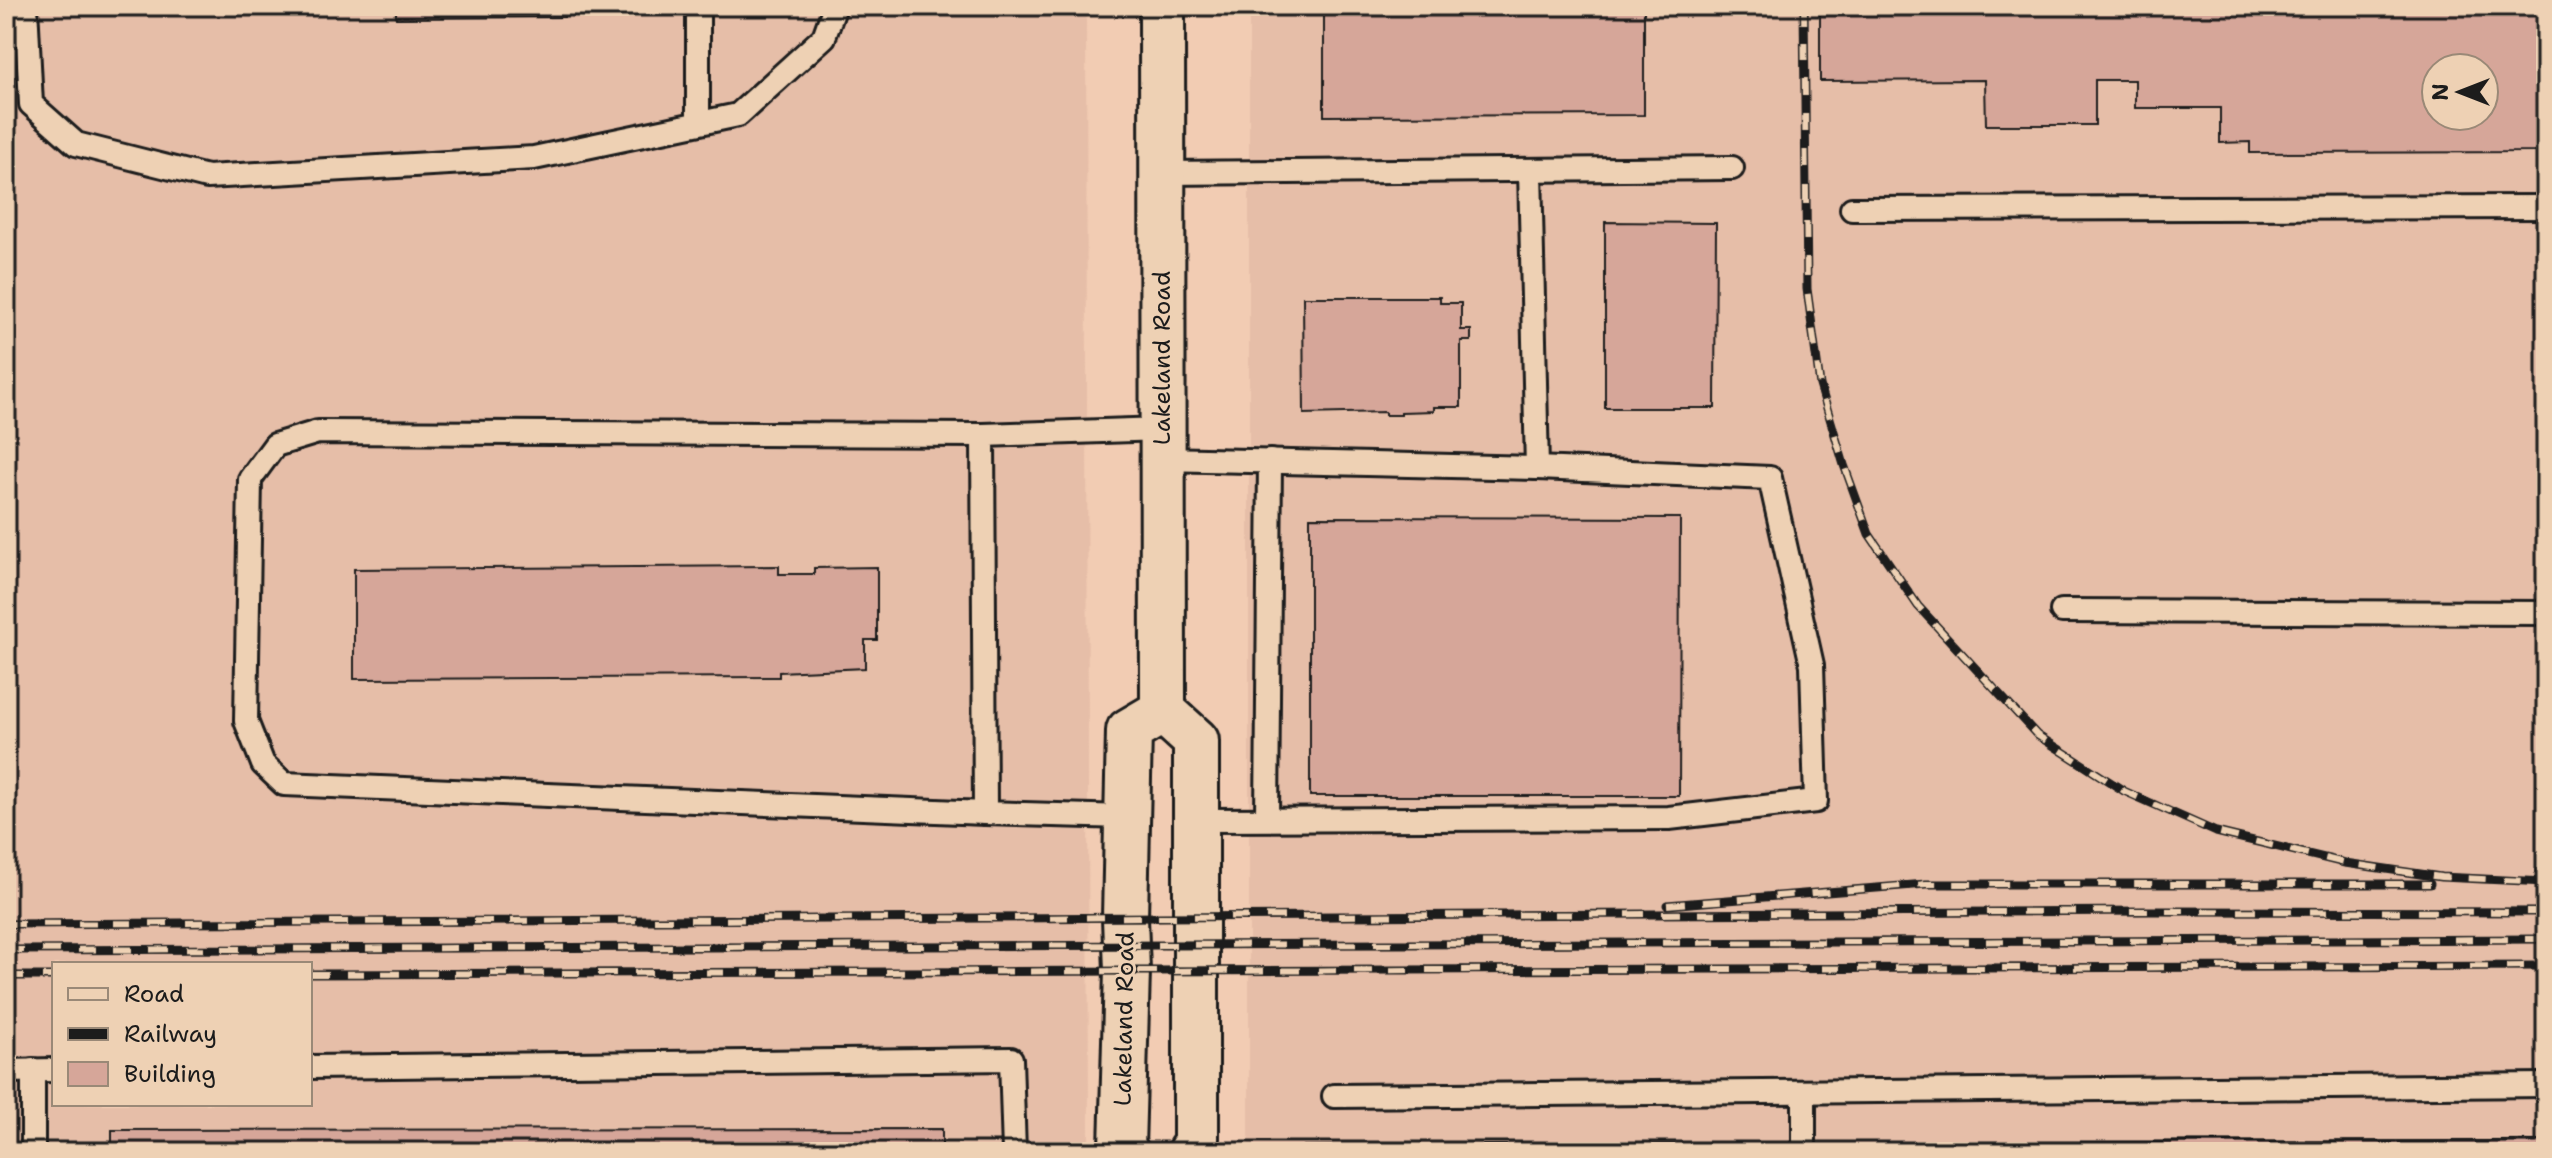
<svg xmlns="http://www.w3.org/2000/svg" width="2552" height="1158" font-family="'Shantell Sans',sans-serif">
<rect width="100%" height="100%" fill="#f2ccb3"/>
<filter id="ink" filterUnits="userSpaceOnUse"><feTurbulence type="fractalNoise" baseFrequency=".0125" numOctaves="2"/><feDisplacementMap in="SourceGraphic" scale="16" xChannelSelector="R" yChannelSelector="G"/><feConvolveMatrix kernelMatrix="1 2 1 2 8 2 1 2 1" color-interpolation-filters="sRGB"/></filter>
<g filter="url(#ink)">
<g fill="#e6bea8" fill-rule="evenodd">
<path d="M6,6h1080l3,1146h-1083zM54,964h256v140h-256z"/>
<path d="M1249,6h1297v1146h-1297zM2436,68h48v48h-48z"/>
</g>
<g fill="#d6a699" stroke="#1c1c1c" stroke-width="2" fill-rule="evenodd">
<path d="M396,6h168v11l-168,1z"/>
<path d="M1324,6h320v109l-320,1z"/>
<path d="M1820,6h726v108h-6v38l-290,1v-11l-30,1v-35h-85v-28h-40v45h-109l-1,-45 -165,1zM2436,68h48v48h-48z"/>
<path d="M1605,222l111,1 -1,185h-110z"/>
<path d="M1303,297h137v6h21v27h10v11h-10v66h-27v4l-33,1v3h-16v-3l-81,2z"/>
<path d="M1310,517l370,1 -1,278h-369z"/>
<path d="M779,566v8h35v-6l63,-1v73h-12v28l-86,4v5l-425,2v-110z"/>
<path d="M942,1129v23h-830v-22z"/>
<path d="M2546,1141v11h-626v-9z"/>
<path d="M1690,1144v8h-386v-6z"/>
</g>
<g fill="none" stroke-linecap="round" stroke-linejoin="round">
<defs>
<g id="lane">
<path d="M26,6l5,98 45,40 131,33 327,-19 204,-43 86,-78 11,-31"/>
<path d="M698,6v117"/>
<path d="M1530,170l7,298"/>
<path d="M1162,173l570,-5"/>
<path d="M1852,209l694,-2"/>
<path d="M983,435l-665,-3 -43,13 -25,34 -4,242 17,43 21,20 701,29"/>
<path d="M1162,459l375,9 233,10 42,187 4,136 -147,17 -473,2"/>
<path d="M2062,611l484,2"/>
<path d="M1126,817l-141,-4 -2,-378 179,-6"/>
<path d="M1267,819l3,-358"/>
<path d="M310,1067l701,-8 3,93"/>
<path d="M6,1071l48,-1"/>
<path d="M1804,1093v59"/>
<path d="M1334,1096l1212,-11"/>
<path d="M33,1152v-82"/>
</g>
<g id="secondary">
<path d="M1162,6l1,705 33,30v403l-6,8"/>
<path d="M1126,1152l-4,-4 5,-177 -2,-53 4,-187 34,-20"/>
</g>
</defs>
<use href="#lane" stroke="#1c1c1c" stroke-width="28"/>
<use href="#secondary" stroke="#1c1c1c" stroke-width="50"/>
<use href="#lane" stroke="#eed1b4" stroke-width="22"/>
<use href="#secondary" stroke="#eed1b4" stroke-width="44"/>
<defs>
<g id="rail">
<path d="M1804,6l3,283 13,96 24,80 25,69 49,72 119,129 87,56 92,41 129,31 96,14 105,5"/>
<path d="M1667,905l259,-21h504"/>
<path d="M6,924l2143,-13 397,1"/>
<path d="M6,950l2540,-11"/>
<path d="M310,974l2236,-8"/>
<path d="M6,976h48"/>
</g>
</defs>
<use href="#rail" stroke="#1c1c1c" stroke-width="9"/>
<use href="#rail" stroke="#eed1b4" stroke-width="6" stroke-dasharray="18" stroke-linecap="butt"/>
</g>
</g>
<g text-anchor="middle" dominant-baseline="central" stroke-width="6" stroke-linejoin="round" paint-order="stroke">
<g font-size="24" fill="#1c1c1c" stroke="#eed1b4">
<text transform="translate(1162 358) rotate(-90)">Lakeland Road</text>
<text transform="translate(1124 1019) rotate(-89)">Lakeland Road</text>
</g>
</g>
<rect width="2552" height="1158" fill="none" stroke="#eed1b4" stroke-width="32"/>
<rect x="16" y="16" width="2520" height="1126" fill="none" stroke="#1c1c1c" stroke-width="3" filter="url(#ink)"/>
<rect x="52" y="962" width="260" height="144" fill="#eed1b4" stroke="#9a8977" stroke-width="2"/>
<rect x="68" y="988" width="40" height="12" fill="#eed1b4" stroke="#9a8977" stroke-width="2"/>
<text x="124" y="1002" font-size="24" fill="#1c1c1c">Road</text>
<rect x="68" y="1028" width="40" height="12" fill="#1c1c1c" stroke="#9a8977" stroke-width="2"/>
<text x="124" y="1042" font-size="24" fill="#1c1c1c">Railway</text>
<rect x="68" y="1062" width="40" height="24" fill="#d6a699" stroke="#9a8977" stroke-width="2"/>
<text x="124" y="1082" font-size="24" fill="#1c1c1c">Building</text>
<g transform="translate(2460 92) rotate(270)"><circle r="38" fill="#eed1b4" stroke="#9a8977" stroke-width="2"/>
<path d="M0-6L14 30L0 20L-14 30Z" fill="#1c1c1c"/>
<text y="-12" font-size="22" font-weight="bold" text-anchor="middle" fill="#1c1c1c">N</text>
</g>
</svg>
